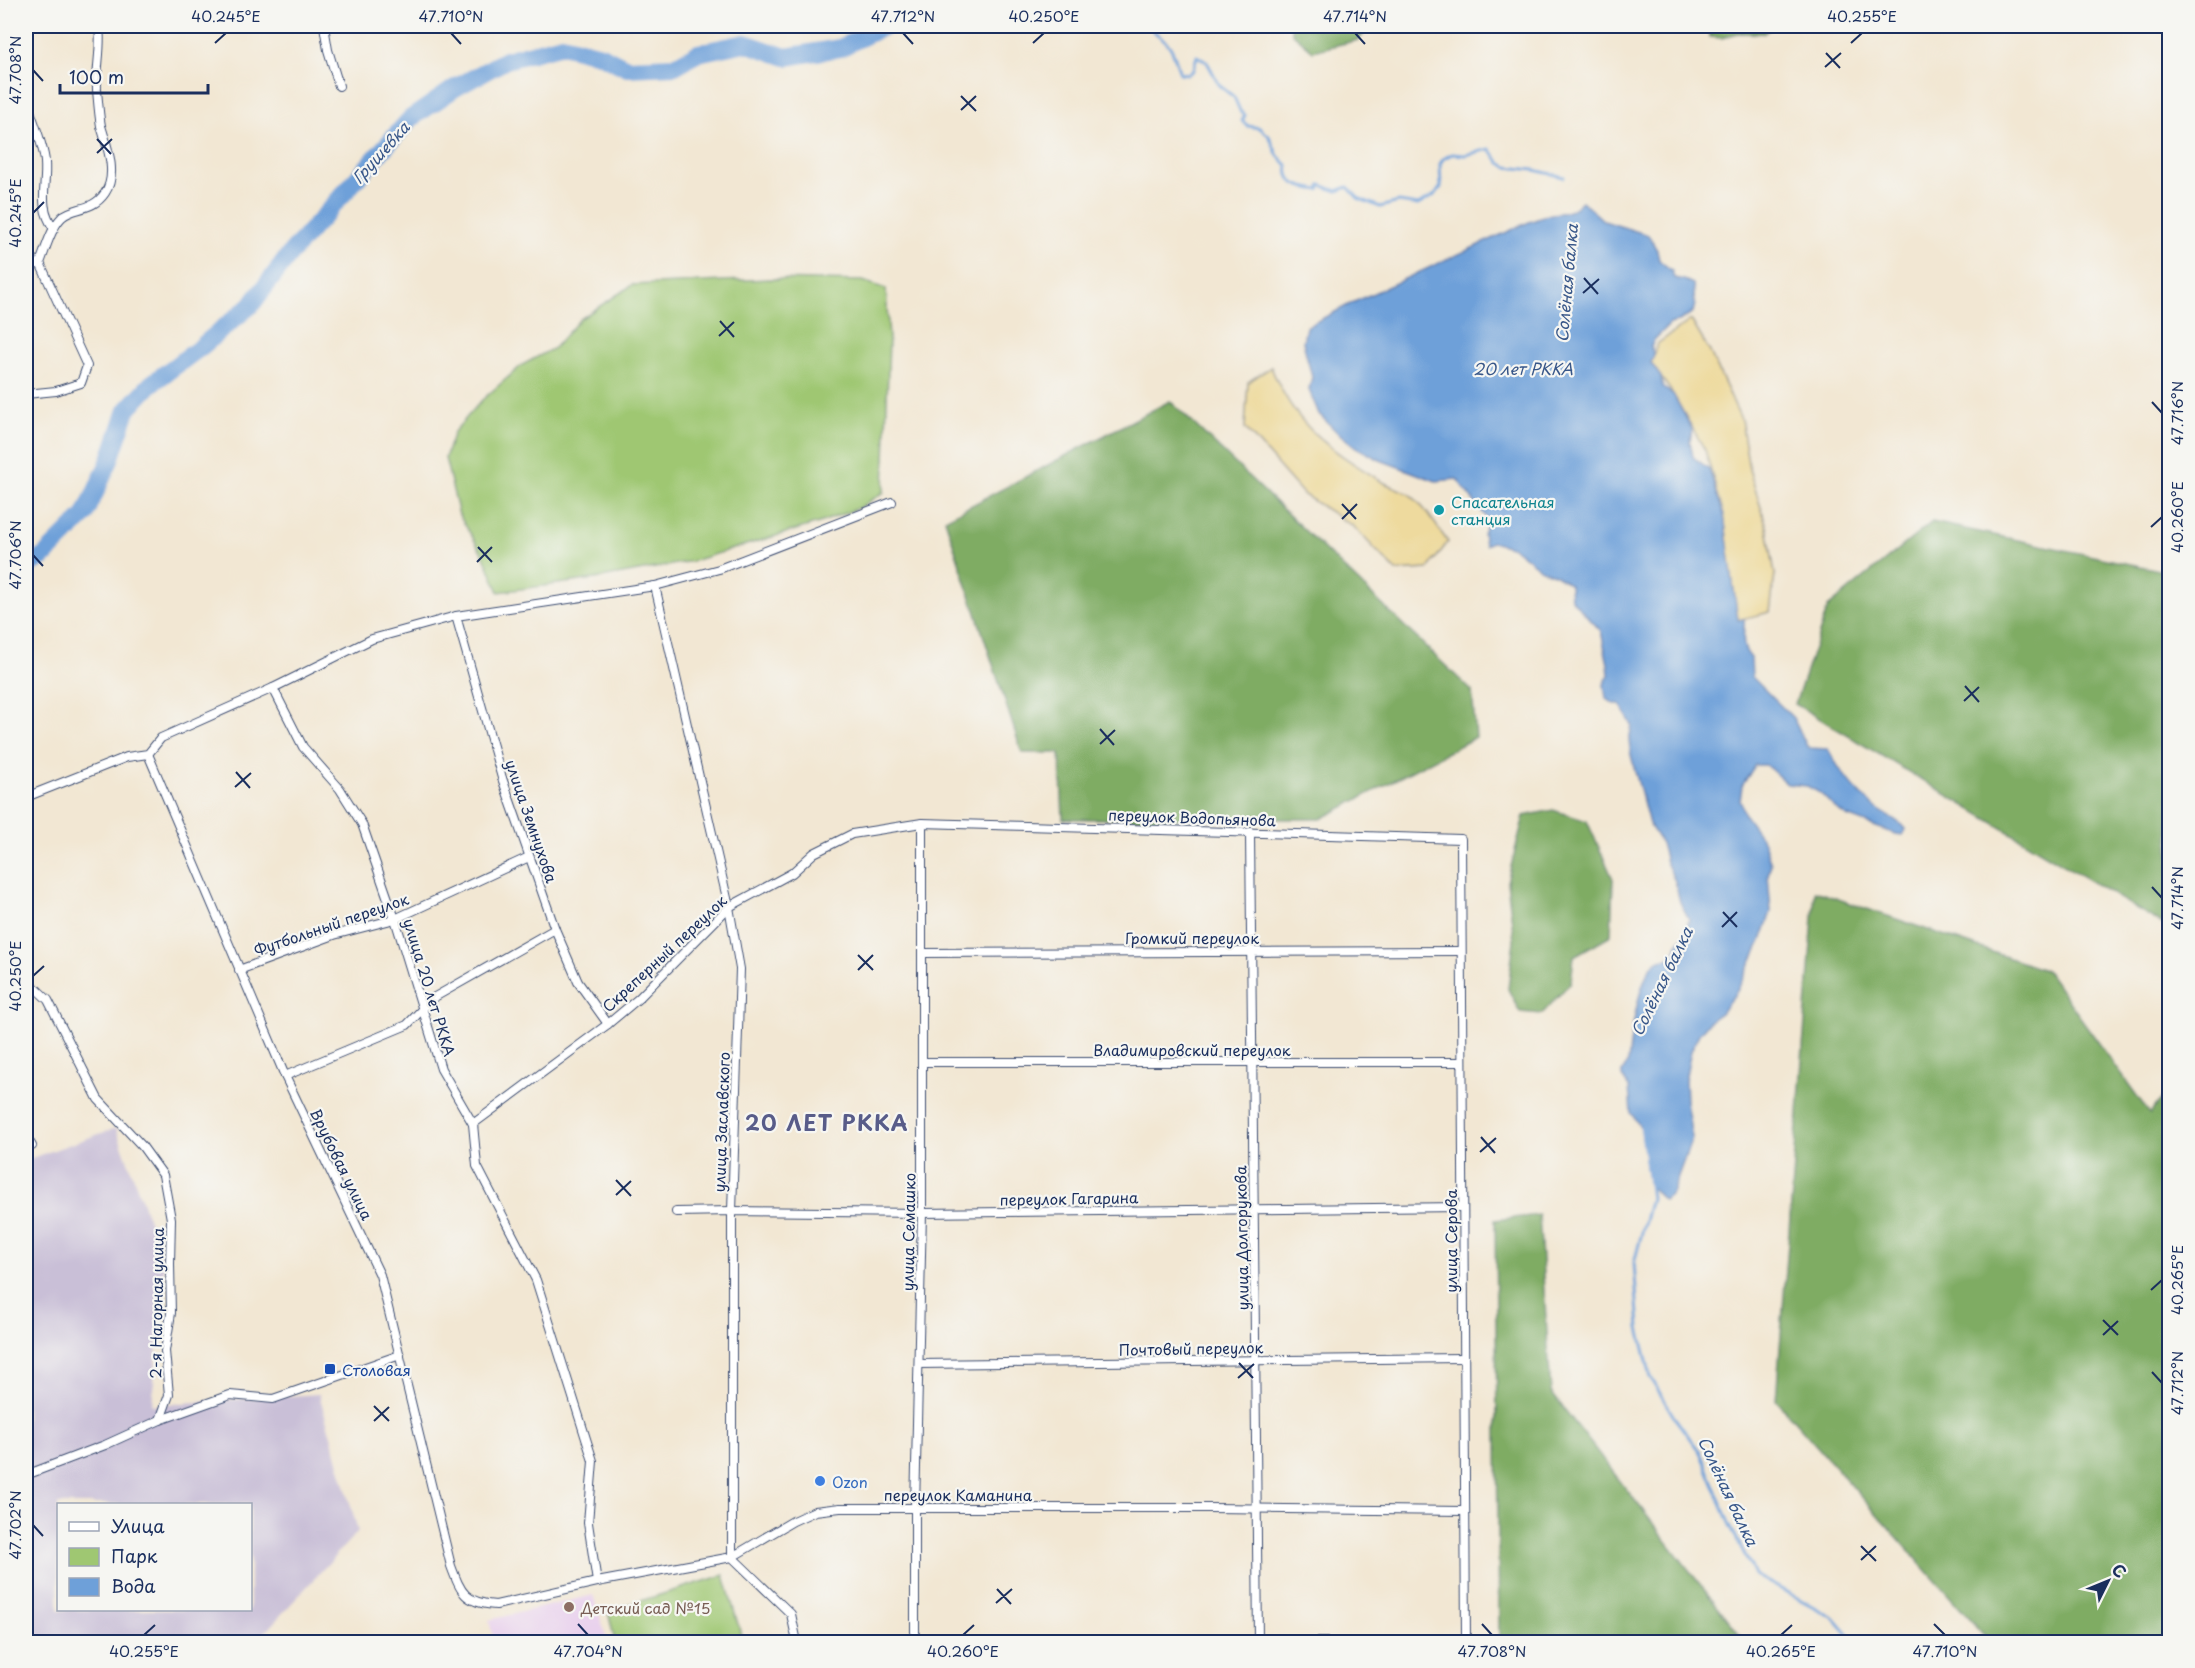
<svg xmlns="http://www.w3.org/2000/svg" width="2195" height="1668" font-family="'Playpen Sans',sans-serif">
<rect width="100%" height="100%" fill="#f6f6f2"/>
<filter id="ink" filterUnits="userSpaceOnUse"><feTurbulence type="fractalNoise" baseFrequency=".0167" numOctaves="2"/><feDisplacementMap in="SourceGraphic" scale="12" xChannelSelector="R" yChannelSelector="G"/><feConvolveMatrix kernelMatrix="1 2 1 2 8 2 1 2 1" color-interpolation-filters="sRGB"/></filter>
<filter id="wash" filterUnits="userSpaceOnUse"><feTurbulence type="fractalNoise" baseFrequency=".008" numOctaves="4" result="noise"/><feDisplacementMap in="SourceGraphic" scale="24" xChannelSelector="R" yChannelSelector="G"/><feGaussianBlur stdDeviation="1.35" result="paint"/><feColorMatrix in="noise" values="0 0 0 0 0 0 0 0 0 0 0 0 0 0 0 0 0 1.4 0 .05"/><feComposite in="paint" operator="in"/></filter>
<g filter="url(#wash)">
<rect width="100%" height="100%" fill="#f2e7d3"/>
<path fill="#e9d2ed" d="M593,1595l15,47h-114l-5,-22z"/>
<path fill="#c9bfd7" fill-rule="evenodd" d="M116,1128l48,135 -12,142 167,-11 39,137 -102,111h-230v-482zM58,1504h192v106h-192z"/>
<g fill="#9fc772" stroke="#5d7b68" stroke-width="1.5">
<path d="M770,279l93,2 23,8 3,50 -5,153 -23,15 -39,15 -129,39 -98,18 -96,13 -15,-36 -25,-41 -14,-57 9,-26 28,-32 40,-35 32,-17 26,-29 52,-34z"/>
<path d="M724,1575l19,67h-128l-7,-31z"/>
</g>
<g fill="#7fac64" stroke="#4d6e61" stroke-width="1.5">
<path d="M1291,26h80l-13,14 -45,11 -21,-18z"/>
<path d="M1709,26h67l-13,7h-26l-15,5 -12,-1z"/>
<path d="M1170,401l302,290 4,46 -155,82h-258l-3,-66h-38l-77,-234z"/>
<path d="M1932,522l237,50v356l-374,-224 33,-97z"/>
<path d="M1553,810l34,11 26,58 -2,56 -37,21 -3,26 -29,32 -22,-2 -12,-23 6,-49 -7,-58 17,-66z"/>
<path d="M1815,891l232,80 103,143 19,-25v553h-179l-214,-242z"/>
<path d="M1539,1215l12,177 190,245 -1,5h-241l-4,-422z"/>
</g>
<g fill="#eeda9e" stroke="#84847e" stroke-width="1.5">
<path d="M1691,320l19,32 31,67 8,50 18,58 8,47 -5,38 -32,8 -14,-105 -19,-65 -32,-56 -22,-31 6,-19z"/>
<path d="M1271,367c24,60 57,81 110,114 10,6 25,9 33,17 13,12 23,29 34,44l-20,27 -32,2 -43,-45 -49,-31 -59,-67 3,-46z"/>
</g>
<path fill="#6ea0d9" stroke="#44689c" stroke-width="1.5" d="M1582,201l22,20 44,14 9,15 2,10 13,11 2,7 10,2 9,4 2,20 -2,8 -14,9 -9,3 -16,16 -3,7 3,8 -3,8 10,14 2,11 10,6 19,35 -2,13 3,15 16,12 15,46 14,105 6,-1c1,16 -5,26 7,39l1,19 41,41 15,30 20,1c12,23 27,42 47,58 11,9 22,11 30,22l-2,6 -8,-1 -48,-18 -13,-9 -14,-14 -13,-7 -20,-2 -21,-19h-11l-13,21 -2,14 5,15 18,25 8,24 -3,11 3,37 -10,29 -24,50 -16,22 -10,7 -12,14 -8,17 -6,29 1,21 6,37 -20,55 -8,7 -15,-14 -8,-58 -10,-15 -2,-26 -7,-10v-5l6,-10c2,-19 11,-93 30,-101 3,-2 9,-2 13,-3l8,-17 6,-6 4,-16 -9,-17 -5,-21 -9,-19 -5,-19 -12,-19 -18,-69 -2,-14 3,-16 -12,-21h-6l-8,-6 -2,-14 5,-9 -1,-11 -7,-33 -30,-32 -1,-14 -16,-11 -12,-4 -28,-22 -22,-6 -7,3 -2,-11 5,-14 -31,-41 -21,2 -56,-21 -24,-13 -19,-15 -18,-18 -10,-24 3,-13 -9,-35 3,-15 48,-25 175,-80c8,-2 16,-7 23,-8 16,-2 18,-1 30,-13z"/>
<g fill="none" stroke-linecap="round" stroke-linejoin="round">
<g stroke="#6ea0d9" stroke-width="3">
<path d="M1150,26c5,9 12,10 18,18 7,8 8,20 12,29l8,1 5,-4 4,-14 10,6 13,24 14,11 7,16h2l2,2 -3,6 6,5 12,2 9,8 9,20 10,10c-4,19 16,22 31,24l2,-5 16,6 11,-4 10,11 22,9 19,-5 19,3 17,-10 6,-8 -1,-23 3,-5 9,-5 13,1 25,-6 10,14 7,4 27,3 30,7"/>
<path d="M1641,1124l10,74 -17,65 5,65 12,50 23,39 26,35 29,71 26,52 79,43 21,24"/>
</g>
<path stroke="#6ea0d9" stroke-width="18" d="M26,566l17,-9 42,-42 24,-53 18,-52 24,-26 50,-37 51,-43 38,-50 120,-135 45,-31 51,-28 56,-15 39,10 26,13 48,-2 23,-13 47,-10 41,14 54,-9 45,-22"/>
</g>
</g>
<g filter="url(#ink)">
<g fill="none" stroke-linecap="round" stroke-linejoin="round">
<defs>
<g id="minor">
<path d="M324,26l4,24 11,36"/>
<path d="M26,100c5,15 18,46 19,62 2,26 -8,42 9,67"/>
<path d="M26,268l14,-5"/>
<path d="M26,394l30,-3 25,-8 6,-17 -47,-103c6,-15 11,-35 22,-46 12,-11 30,-5 43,-24 13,-19 2,-47 -4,-67 -2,-11 -3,-25 -4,-36 -1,-22 5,-43 2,-64"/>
<path d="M655,586l74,321 11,62 -8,242v346l59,57 6,28"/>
<path d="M456,616l46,162 53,151 23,53 30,42"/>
<path d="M273,688l30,59 37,42 22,35 33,95 46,150 32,55 4,42 59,114 57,181 -5,62 9,59"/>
<path d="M148,754l137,322 95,199 71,291c10,27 14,37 45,39l101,-23 135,-25 61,-36 22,-10 25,-3h369l256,3"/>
<path d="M26,797l101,-40 21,-3 13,-16 112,-50 99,-49 84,-23 199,-30 64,-17 173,-67"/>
<path d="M922,823v390l-7,295v134h14"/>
<path d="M1250,832l8,810"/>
<path d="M923,953l538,-2"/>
<path d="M239,970l95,-35 61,-16 134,-62"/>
<path d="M26,979l22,21 50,99 44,47 21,29 8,44 -1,45 1,49 -6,38 4,44 -9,25"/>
<path d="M923,1062h539"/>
<path d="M285,1076l122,-51 26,-27 122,-69"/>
<path d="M473,1124l135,-100 31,-26 90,-91 63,-34 22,-20 38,-19 70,-11 539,16 5,803"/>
<path d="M26,1136l6,10"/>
<path d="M676,1212l56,-1 190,2 541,-6"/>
<path d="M919,1364l545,-6"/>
<path d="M26,1475l79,-30 55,-25 70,-25 43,4 127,-44"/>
<path d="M1208,1642h165"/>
</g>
</defs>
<use href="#minor" stroke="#3b4b70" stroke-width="10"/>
<use href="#minor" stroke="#fff" stroke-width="8"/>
</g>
</g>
<path fill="none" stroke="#1b2f5e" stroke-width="2" d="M451,33l10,11M903,33l10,11M1355,33l10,11M215,43l11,-10M1033,43l11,-10M1851,43l11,-10M1826,53l14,15M1825,67l16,-14M33,70l10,11M961,96l15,15M961,110l15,-14M97,139l14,15M97,153l15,-14M33,213l11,-11M1584,278l14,16M1583,293l16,-14M720,321l14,16M719,336l15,-14M2152,402l10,11M1342,504l14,15M1342,519l15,-15M2151,527l11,-10M478,547l14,15M33,555l10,11M477,562l15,-15M1965,686l14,16M1964,701l15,-14M1100,729l14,16M1100,744l15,-14M236,772l14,16M235,787l16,-14M2152,887l10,11M1723,912l14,15M1722,927l15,-15M858,955l15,15M858,970l15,-15M33,976l11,-10M1481,1137l14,16M1480,1152l16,-14M616,1180l15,16M616,1195l15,-14M2151,1290l11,-10M2103,1320l15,15M2103,1335l15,-14M1239,1363l14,15M2152,1372l10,11M1238,1378l16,-14M374,1406l15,15M374,1421l15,-14M33,1525l10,11M1861,1546l15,15M1861,1560l15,-14M997,1589l14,15M996,1603l16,-14M578,1624l10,11M1482,1624l10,11M1934,1624l11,11M144,1635l11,-10M963,1635l11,-10M1781,1635l11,-10"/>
<circle fill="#0f9aa8" stroke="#f6f6f2" stroke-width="2" cx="1439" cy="510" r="6"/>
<rect fill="#1a4fb4" stroke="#f6f6f2" stroke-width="2" x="324" y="1363" width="12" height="12" rx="3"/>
<circle fill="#3f7fe0" stroke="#f6f6f2" stroke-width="2" cx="820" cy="1481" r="6"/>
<circle fill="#8d6e63" stroke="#f6f6f2" stroke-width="2" cx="569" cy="1607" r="6"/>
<g text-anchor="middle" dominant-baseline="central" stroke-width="4.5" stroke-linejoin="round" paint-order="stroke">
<g font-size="15" fill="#0d838f" stroke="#f6f6f2" text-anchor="start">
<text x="1451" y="501">Спасательная<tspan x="1451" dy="17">станция</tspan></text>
</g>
<g font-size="15" fill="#1b2f5e" stroke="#f6f6f2">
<text transform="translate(1192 817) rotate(2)">переулок Водопьянова</text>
<text transform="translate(532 821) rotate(71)">улица Земнухова</text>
<text transform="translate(331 924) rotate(-19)">Футбольный переулок</text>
<text x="1192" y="937">Громкий переулок</text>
<text transform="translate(664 953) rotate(-43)">Скреперный переулок</text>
<text transform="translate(430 987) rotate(73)">улица 20 лет РККА</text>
<text x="1192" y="1049">Владимировский переулок</text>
<text transform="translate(721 1122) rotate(-88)">улица Заславского</text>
<text transform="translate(342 1164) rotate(64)">Врубовая улица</text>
<text transform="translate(1069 1198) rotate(-1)">переулок Гагарина</text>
<text transform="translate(908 1232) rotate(-89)">улица Семашко</text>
<text transform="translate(1241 1238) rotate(-91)">улица Долгорукова</text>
<text transform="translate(1450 1241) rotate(-90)">улица Серова</text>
<text transform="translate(156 1303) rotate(-89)">2-я Нагорная улица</text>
<text transform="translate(1191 1348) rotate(-1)">Почтовый переулок</text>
<text x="958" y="1494">переулок Каманина</text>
</g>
<g font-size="15" fill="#164399" stroke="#f6f6f2" text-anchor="start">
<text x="342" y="1369">Столовая</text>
</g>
<g font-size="15" fill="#366cbe" stroke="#f6f6f2" text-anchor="start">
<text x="832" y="1481">Ozon</text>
</g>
<g font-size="15" fill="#785e54" stroke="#f6f6f2" text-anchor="start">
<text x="581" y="1607">Детский сад №15</text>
</g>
<g font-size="16" font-style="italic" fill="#385789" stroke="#f6f6f2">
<text transform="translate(380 152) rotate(-48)">Грушевка</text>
<text transform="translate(1566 283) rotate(-85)">Солёная балка</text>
<text x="1523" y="368">20 лет РККА</text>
<text transform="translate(1661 981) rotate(-64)">Солёная балка</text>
<text transform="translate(1729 1491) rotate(65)">Солёная балка</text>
</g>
<g font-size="21" font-weight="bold" letter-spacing="1.5" fill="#585c89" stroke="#f6f6f2">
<text x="827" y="1122">20 ЛЕТ РККА</text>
</g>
</g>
<rect width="2195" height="1668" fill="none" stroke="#f6f6f2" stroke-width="66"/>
<rect x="57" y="1503" width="195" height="108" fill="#f6f6f2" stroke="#9ea6b7" stroke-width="1.5"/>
<rect x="69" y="1522" width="30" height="9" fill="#ffffff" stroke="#9ea6b7" stroke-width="1.5"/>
<text x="111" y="1533" font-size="18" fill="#1b2f5e">Улица</text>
<rect x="69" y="1548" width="30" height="18" fill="#9fc772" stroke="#9ea6b7" stroke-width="1.5"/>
<text x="111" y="1563" font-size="18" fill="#1b2f5e">Парк</text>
<rect x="69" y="1578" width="30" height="18" fill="#6ea0d9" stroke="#9ea6b7" stroke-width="1.5"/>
<text x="111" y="1593" font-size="18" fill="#1b2f5e">Вода</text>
<g transform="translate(2108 1581) rotate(47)" stroke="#f6f6f2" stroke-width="4.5" paint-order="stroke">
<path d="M0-4.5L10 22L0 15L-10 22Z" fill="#1b2f5e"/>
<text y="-9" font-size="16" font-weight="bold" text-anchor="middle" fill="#1b2f5e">С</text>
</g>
<path d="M60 84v9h148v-9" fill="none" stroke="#1b2f5e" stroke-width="3"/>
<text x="69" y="84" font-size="18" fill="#1b2f5e" stroke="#f6f6f2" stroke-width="4.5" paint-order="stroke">100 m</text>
<rect x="33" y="33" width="2129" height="1602" fill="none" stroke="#1b2f5e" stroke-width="2"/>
<g font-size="15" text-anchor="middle" fill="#1b2f5e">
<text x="226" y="22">40.245°E</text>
<text x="451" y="22">47.710°N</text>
<text x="903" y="22">47.712°N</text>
<text x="1044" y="22">40.250°E</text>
<text x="1355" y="22">47.714°N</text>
<text x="1862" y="22">40.255°E</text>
<text transform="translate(16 70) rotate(-90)" y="5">47.708°N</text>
<text transform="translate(16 213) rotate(-90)" y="5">40.245°E</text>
<text transform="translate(2178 413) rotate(-90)" y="5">47.716°N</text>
<text transform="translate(2178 517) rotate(-90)" y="5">40.260°E</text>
<text transform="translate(16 555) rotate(-90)" y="5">47.706°N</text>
<text transform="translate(2178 898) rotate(-90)" y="5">47.714°N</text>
<text transform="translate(16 976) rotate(-90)" y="5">40.250°E</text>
<text transform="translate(2178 1280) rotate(-90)" y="5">40.265°E</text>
<text transform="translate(2178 1383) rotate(-90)" y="5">47.712°N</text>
<text transform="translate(16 1525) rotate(-90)" y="5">47.702°N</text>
<text x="144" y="1657">40.255°E</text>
<text x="588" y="1657">47.704°N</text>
<text x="963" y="1657">40.260°E</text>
<text x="1492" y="1657">47.708°N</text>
<text x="1781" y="1657">40.265°E</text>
<text x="1945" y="1657">47.710°N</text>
</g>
</svg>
